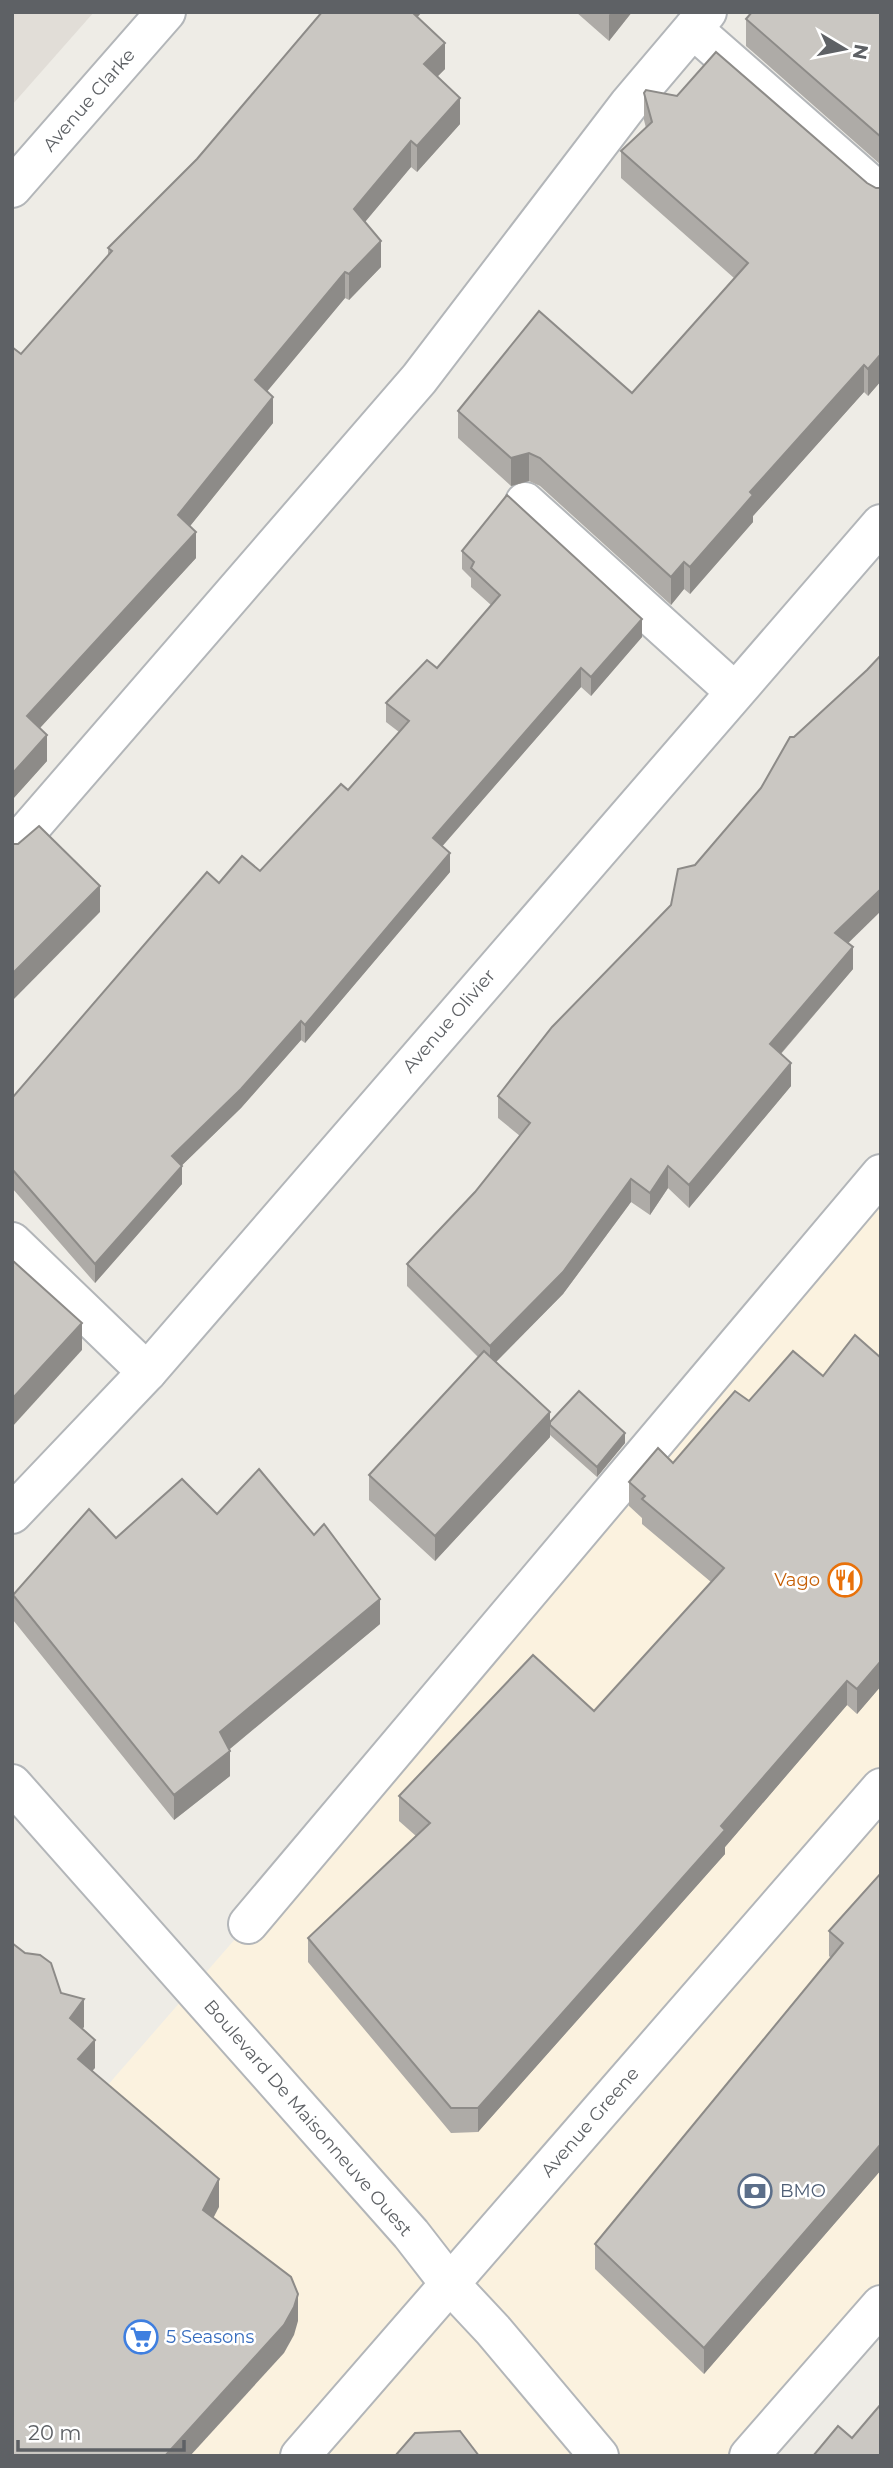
<svg xmlns="http://www.w3.org/2000/svg" width="893" height="2468" font-family="Montserrat,sans-serif">
<rect width="100%" height="100%" fill="#eeece6"/>
<path fill="#fbf2df" d="M881,1198v1091l-147,167h-722v-261z"/>
<path fill="#e1ddd7" d="M12,12h82l-82,93z"/>
<g fill="none" stroke-linecap="round" stroke-linejoin="round">
<defs>
<g id="minor">
<path d="M693,29l188,165"/>
<path d="M12,188l154,-176"/>
<path d="M525,502l209,189"/>
<path d="M12,849l407,-470 210,-275 78,-92"/>
<path d="M12,1242l135,130"/>
<path d="M12,1514l135,-142 734,-848"/>
<path d="M12,1784l399,450 38,49 44,47 106,126"/>
<path d="M248,1924l633,-750"/>
<path d="M300,2456l581,-668"/>
<path d="M749,2456l132,-151"/>
</g>
</defs>
<use href="#minor" stroke="#b3b6b9" stroke-width="42"/>
<use href="#minor" stroke="#fff" stroke-width="38"/>
</g>
<g fill="#aeaba7">
<path d="M576,12h56l-23,29z"/>
<path d="M881,12v153l-135,-119v-27z"/>
<path d="M417,17l28,52 -8,8 23,47 -43,48 -6,-5 -46,55 16,45 -32,33 -4,-2 -78,93 6,32 -83,103 6,32 -156,170 7,33 -35,39 9,-446 87,-98v-8z"/>
<path d="M644,93l232,95h5v193l-13,15 -4,-4 -111,124v6l-63,72 -6,-5 -13,16 -131,-119 -11,-5 -18,5 -53,-48v-27l174,-18 102,-115 -113,-100v-27l25,-23 -2,-8z"/>
<path d="M462,551l180,86 -51,59 -10,-9 -139,159 8,26 -145,171 -4,-3 -60,68 -59,57v19l-87,99 -83,-95v-90l207,-215 41,-12 88,-81 51,-58 -13,-10v-19l51,-35 54,-63 -20,-18v-9l-9,-9z"/>
<path d="M848,943l5,26 -72,85 10,32 -102,122 -21,-20 -18,27 -19,-13 -68,92 -67,68 54,60 75,21 -28,34 -47,-42v2l-115,124 -66,-61v-25l109,-118 -71,-71v-22l68,-72 45,-56 -22,-18v-22z"/>
<path d="M881,1358v328l-24,28 -10,-9 -122,142v7l-247,278 -27,1 -143,-171v-24l108,-102 -17,-15v-25l195,-85 117,-129 -69,-58v-6l-13,-12v-24l44,-19 76,-62 74,-25z"/>
<path d="M217,1514l163,110 -150,125v27l-56,44 -161,-200v-25l103,-57z"/>
<path d="M881,1873v297l-177,204 -109,-105v-25l236,-286 -2,-2v-25z"/>
</g>
<g fill="#8d8b88">
<path d="M405,12h17l-17,19z"/>
<path d="M611,12h21l-23,29v-26z"/>
<path d="M445,43v26l-21,21v-26z"/>
<path d="M460,98v26l-43,48v-26z"/>
<path d="M411,141v26l-57,68v-26z"/>
<path d="M381,241v26l-32,33v-26z"/>
<path d="M345,272v26l-90,108v-26z"/>
<path d="M881,354v27l-13,15v-27z"/>
<path d="M864,365v27l-111,124v6l-63,72v-27l60,-75z"/>
<path d="M273,397v26l-95,118v-26z"/>
<path d="M529,453v28l-18,5v-28z"/>
<path d="M196,532v26l-169,184v-26z"/>
<path d="M684,562v27l-13,16v-28z"/>
<path d="M642,619v18l-51,59v-19z"/>
<path d="M581,668v19l-148,170v-19z"/>
<path d="M47,735v26l-35,39v-26z"/>
<path d="M450,853v19l-145,171v-18z"/>
<path d="M100,886v26l-88,89v-27z"/>
<path d="M881,889v22l-46,45v-23z"/>
<path d="M853,947v22l-83,97v-22z"/>
<path d="M301,1021v19l-60,68 -69,67v-19z"/>
<path d="M791,1063v23l-102,122v-23z"/>
<path d="M182,1166v18l-87,99v-19z"/>
<path d="M668,1166v22l-18,27v-22z"/>
<path d="M631,1179v23l-68,92 -73,74v-22z"/>
<path d="M82,1323v27l-70,77v-28z"/>
<path d="M550,1412v25l-115,124v-25z"/>
<path d="M625,1433v10l-28,34v-10z"/>
<path d="M380,1599v25l-160,133v-25z"/>
<path d="M881,1661v25l-24,28v-25z"/>
<path d="M847,1681v24l-122,142v7l-247,278v-24z"/>
<path d="M230,1751v25l-56,44v-25z"/>
<path d="M84,1999v28l-14,19v-28z"/>
<path d="M95,2040v28l-17,19v-28z"/>
<path d="M881,2144v26l-177,204v-26z"/>
<path d="M219,2179v28l-16,31v-28z"/>
<path d="M298,2294v27l-4,14 -10,18 -94,103h-25z"/>
</g>
<g fill="#cac7c2" stroke="#8d8b88" stroke-width="2">
<path d="M322,12h90l33,31 -21,21 36,34 -43,48 -6,-5 -57,68 27,32 -32,33 -4,-2 -90,108 18,17 -95,118 18,17 -169,184 20,19 -35,39v-427l9,7 91,-103 -4,-3 89,-89z"/>
<path d="M752,12h129v125l-135,-118z"/>
<path d="M716,52l151,131 9,5h5v166l-13,15 -4,-4 -114,127 3,3 -63,72 -6,-5 -13,15 -131,-119 -11,-5 -18,5 -53,-47 81,-100 93,82 116,-130 -127,-112 31,-29 -8,-29 2,-3 31,6z"/>
<path d="M507,495l135,124 -51,58 -10,-9 -148,170 17,15 -145,172 -4,-4 -60,68 -69,67 10,10 -87,98 -83,-95v-71l195,-226 12,11 23,-27 18,15 81,-87 7,6 61,-69 -23,-18 41,-43 10,8 63,-73 -29,-27 3,-6 -12,-11z"/>
<path d="M881,655v234l-46,44 18,14 -83,97 21,19 -102,122 -21,-19 -18,27 -19,-14 -68,93 -73,74 -83,-82 68,-72 55,-69 -32,-27 54,-69 119,-122 7,-36 17,-4 66,-77 29,-51h4l73,-67z"/>
<path d="M39,826l61,60 -88,88v-130h6z"/>
<path d="M12,1260l70,63 -70,76z"/>
<path d="M855,1335l26,23v303l-24,28 -10,-8 -126,145 4,4 -247,278h-27l-143,-170 122,-115 -31,-27 134,-141 61,56 130,-143 -82,-69 3,-3 -16,-14 29,-34 15,15 62,-72 14,10 44,-50 30,25z"/>
<path d="M484,1351l66,61 -115,124 -66,-61z"/>
<path d="M579,1391l46,42 -28,34 -47,-42v-3z"/>
<path d="M259,1469l55,66 10,-11 56,75 -160,133 10,19 -56,44 -161,-200 76,-86 27,29 66,-59 35,35z"/>
<path d="M881,1873v271l-177,204 -109,-104 248,-301 -14,-12z"/>
<path d="M12,1943l13,10 15,2 11,8 10,30 23,6 -14,19 25,22 -17,19 141,120 -16,31 88,67 7,17 -4,13 -10,18 -119,131h-153z"/>
<path d="M881,2404v52h-68l25,-30 14,12z"/>
<path d="M460,2431l19,25h-84l20,-23z"/>
</g>
<defs>
<symbol id="restaurant-ring" viewBox="-11 -11 22 22"><circle r="9.5" fill="#fff" stroke="#e8710a" stroke-width="1.5"/><path d="M-5-6h1v4h1v-4h1v4h1v-4h1v5L-1.5 .5V6h-2V.5L-5-1ZM5-6V6H3V1.5H1.5Q1.5-4 5-6Z" fill="#e8710a"/></symbol>
<symbol id="bank-ring" viewBox="-11 -11 22 22"><circle r="9.5" fill="#fff" stroke="#5c6f8a" stroke-width="1.5"/><path d="M-6-4H6V4H-6ZM0-2.3a2.3 2.3 0 1 0 0 4.6a2.3 2.3 0 1 0 0-4.6Z" fill="#5c6f8a"/></symbol>
<symbol id="supermarket-ring" viewBox="-11 -11 22 22"><circle r="9.5" fill="#fff" stroke="#3f7fe0" stroke-width="1.5"/><path d="M-6-5.5h2.5l.6 2H6L4.5 2H-2.5L-4.4-4H-6ZM-1.5 3.2a1.3 1.3 0 1 0 .1 0ZM3 3.2a1.3 1.3 0 1 0 .1 0Z" fill="#3f7fe0"/></symbol>
</defs>
<g fill-rule="evenodd">
<use href="#restaurant-ring" x="826" y="1561" width="38" height="38"/>
<use href="#bank-ring" x="736" y="2172" width="38" height="38"/>
<use href="#supermarket-ring" x="122" y="2318" width="38" height="38"/>
</g>
<g text-anchor="middle" dominant-baseline="central" stroke-width="5" stroke-linejoin="round" paint-order="stroke">
<g font-size="18" fill="#5e6165" stroke="#fff">
<text transform="translate(89 100) rotate(-49)">Avenue Clarke</text>
<text transform="translate(449 1021) rotate(-49)">Avenue Olivier</text>
<text transform="translate(308 2118) rotate(49)">Boulevard De Maisonneuve Ouest</text>
<text transform="translate(590 2122) rotate(-49)">Avenue Greene</text>
</g>
<g font-size="18" fill="#c56008" stroke="#fff" text-anchor="end">
<text x="820" y="1580">Vago</text>
</g>
<g font-size="18" fill="#4e5e75" stroke="#fff" text-anchor="start">
<text x="780" y="2191">BMO</text>
</g>
<g font-size="18" fill="#366cbe" stroke="#fff" text-anchor="start">
<text x="166" y="2337">5 Seasons</text>
</g>
</g>
<rect width="893" height="2468" fill="none" stroke="#5e6165" stroke-width="28"/>
<g transform="translate(844 49) rotate(100)" stroke="#ffffff" stroke-width="5" paint-order="stroke">
<path d="M0-5L12 26L0 18L-12 26Z" fill="#5e6165"/>
<text y="-10" font-size="19" font-weight="bold" text-anchor="middle" fill="#5e6165">N</text>
</g>
<path d="M18 2440v10h166v-10" fill="none" stroke="#5e6165" stroke-width="3.5"/>
<text x="28" y="2440" font-size="21" fill="#5e6165" stroke="#ffffff" stroke-width="5" paint-order="stroke">20 m</text>
</svg>
